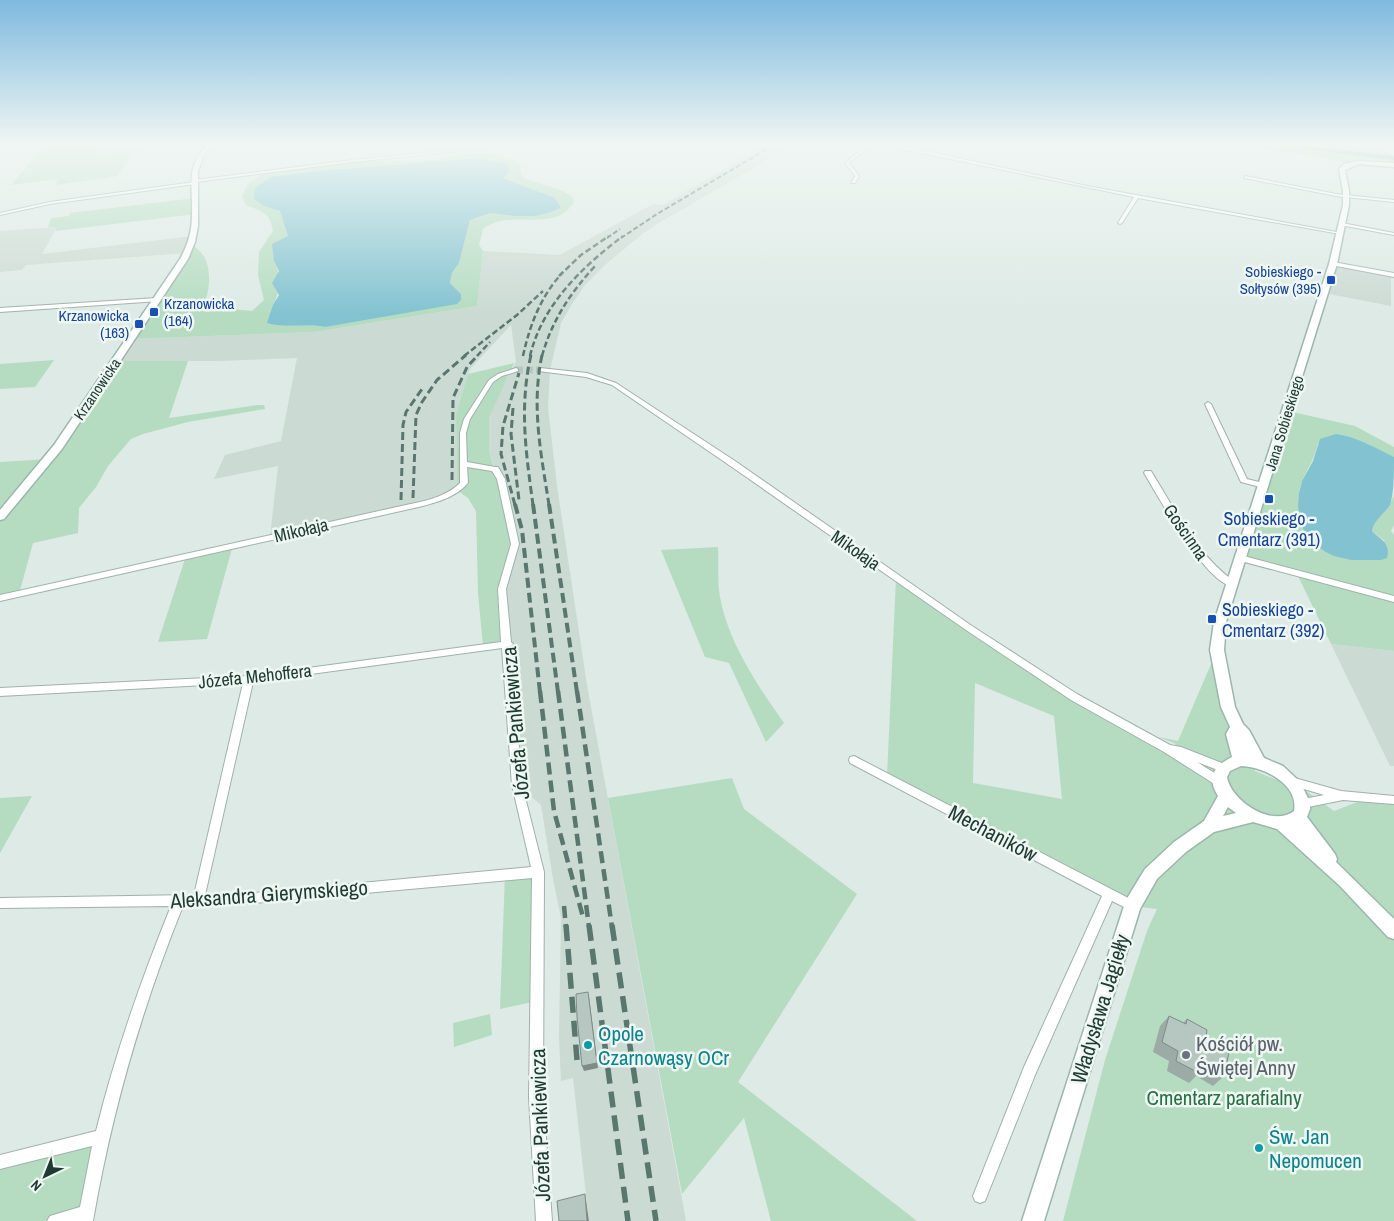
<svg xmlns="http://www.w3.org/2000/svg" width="1394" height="1221" font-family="'Archivo Narrow',sans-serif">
<rect width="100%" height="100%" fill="#ddeae5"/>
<g fill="#ccdad4">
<path d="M102,143h110l-5,4 -61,2 -5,4 -52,4z"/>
<path d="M769,143h23l-35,23 -100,58 -16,11 -36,30 -20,20 -13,19 -11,19 -11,47 -2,38 9,78 30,199 99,536h-97l-16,-143 -12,3 -2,-43 2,-120 -8,-39 -12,-74 -24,-20 -22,-316 -6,-19v-32l10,-25 17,-31 -5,-37 -41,44 -2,6 -12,39 1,76 -14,7 -173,40 8,-71 -64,13 11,-24 56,-14 16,-83 -77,3h-104l15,-22 184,-7 162,-26 6,-55 77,4 93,-51 10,1z"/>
<path d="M57,227l-15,27 151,-18 -6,17 -161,12 -4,5 -22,2v-41z"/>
<path d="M1333,264l58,11v31l-67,-13z"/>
<path d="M1331,644l63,7v115h-4z"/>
</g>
<g fill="#b5dcc1" fill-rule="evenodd">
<path d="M47,143h55l-12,14 42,-3 -15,22 -61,9 2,-6 -47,6z"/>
<path d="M1213,143h113l1,2 61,7 6,3v12l-30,-2 -36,-5 -2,-3z"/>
<path d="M461,155c20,0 43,-4 60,10l-1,7 3,6 35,11 14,7 2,6c-20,33 -64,5 -91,27l-4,16 4,6 -6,55 -162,26 -184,7 60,-95c4,3 9,7 12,11 9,12 7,38 0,51l49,5 12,-11 -6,-25 1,-23 14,-21c-3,-19 -11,-19 -27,-26l-4,-8 6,-14 21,-12 120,-14 3,4 42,-1zM477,158l25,20 53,20 6,10 -13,5 -34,3 -24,-3 -20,7 -11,43 -7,10 -2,10 11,11 -136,33c-19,-4 -39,2 -57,-4 5,-23 19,-37 6,-62l15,-25 -9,-25 -16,-5 170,-43z"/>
<path d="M195,198l1,16 -141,17 2,-4h-9l3,-9 18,-2 1,-3z"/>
<path d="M54,360l-19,27 -35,2v-25z"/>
<path d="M116,361h72l-19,57 89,-13h6l1,4 -77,13 -45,12 -12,5 -23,27 -12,21 -17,21 -1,25 -45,10 -14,51 -19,4v-136l49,-3z"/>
<path d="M514,363l-25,55v32l26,94 -13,45 6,55 -25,2 -5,-53 -2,-82 -8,-13 -11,-8 -1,-76 12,-40z"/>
<path d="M1288,411l67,15 39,21v10l-28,-14h-48c-3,14 -9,23 -15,36 -8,18 -3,39 2,58l80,4 -13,-10c3,-14 18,-22 22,-36v30l-3,6 3,4v116l-63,-7 -35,-72 -56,-14z"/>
<path d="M233,545l-26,94 -49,3 28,-86z"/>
<path d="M718,547c1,16 -1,34 2,50 8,45 38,89 64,126l-18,19 -37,-79 -24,-6 -44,-107z"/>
<path d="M896,577l178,120 94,52 8,-5 -17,-7 19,4 39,-91 11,57 27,64 54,22 25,18 34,-13 26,2v421h-331l42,-161 42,-129 10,-22 -25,-3 -245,-129zM975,683l79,33 8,83 -89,-16z"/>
<path d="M732,778l12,31 113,85 -119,188 179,139h-146l-27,-103 -62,76 -74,-396z"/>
<path d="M32,796l-32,57v-55z"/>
<path d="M538,872l-1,129 -37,8 5,-135z"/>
<path d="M490,1014l2,21 -38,12 -1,-24z"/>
<path d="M101,1137l-15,76 -31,8h-55v-59z"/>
</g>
<g fill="#83c3d1">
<path d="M477,158l32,6v8l-6,6 52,20 6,10 -13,5 -13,3h-21l-24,-3 -20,7 -11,43 -7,10 -2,10 11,11v6l-4,4 -132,23c-19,-4 -39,2 -58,-4l6,-18 6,-10 -7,-12 7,-12 -5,-10 -2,-17 16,-8 -8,-25 -16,-5 -10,-7 1,-11 16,-11 48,-6z"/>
<path d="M1336,434c21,3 40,14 58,23 0,14 0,37 -4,48 -6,9 -16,15 -18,26 9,9 19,12 15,27l-6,2h-30l-17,-4 -10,-5 -19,-14 -7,-30 1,-14 3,-12 11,-20 7,-22z"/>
</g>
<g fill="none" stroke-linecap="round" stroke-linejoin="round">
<path stroke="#b7c7c1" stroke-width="7" stroke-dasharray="7 3" stroke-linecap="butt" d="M516,370h24"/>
<defs>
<g id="street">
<path d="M524,143h12l-184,19 -156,20 -1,2 -145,20 -50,11v-2l50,-11 144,-20 1,-2 157,-20z"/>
<path d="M1339,143h4l-1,5 -3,-1z"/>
<path d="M874,144h13l20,3 180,39 255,47 -2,1 -202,-36 -16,25 -2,1 -2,-1 16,-26 -247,-51c-16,-1 -26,7 -38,17l10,13 -4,7h-4l4,-7 -10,-13 17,-14z"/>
<path d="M1245,176l91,18 58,6v2l-58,-6 -92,-18z"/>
<path d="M1342,223l52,10v2l-54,-10v-1z"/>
<path d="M1333,262l61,11v4l-63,-12v-2z"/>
<path d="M157,298l3,2 -1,1 -159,11v-4z"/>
<path d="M516,368l2,1v2l-16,5 -9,6 -23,37 -4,14 1,29 28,5h3l7,12 14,65 -13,45 5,53 2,2 -2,2 11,139 22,87 -1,225 9,124h-16l-7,-124 3,-219 -288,26 -61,2c-42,104 -71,205 -90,315h-46l3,-5 30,-9 12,-61 -92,23v-14l96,-24c19,-77 45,-151 75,-225l-171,2v-10l194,-3 49,-212 -243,13v-8l249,-12 252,-34 -3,-53 13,-45 -14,-65 -5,-8 -25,-4 1,16c-12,14 -28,18 -45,23l-423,95v-6l406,-90c19,-4 40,-8 54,-22v-50l4,-14 25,-39 9,-6zM502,648l10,137 19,82 -287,27 -39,1 48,-213z"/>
<path d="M540,368l47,5 29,10 119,78 237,165 105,68 93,51 11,2 46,18 1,3 -1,3 -4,1 -26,-10 27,17 1,3 -1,3 -4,1 -4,-1 -52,-33 -93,-52 -105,-70 -237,-165 -117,-80 -26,-8 -48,-6v-2z"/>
<path d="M1208,402l3,2 36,75 20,5v4h-3l-23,-6 -1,-2 -35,-76z"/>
<path d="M1145,471h6c25,40 45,83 84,111l1,2 -1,2c-26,4 -78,-92 -91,-113z"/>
<path d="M1240,555l154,41v6l-157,-42 -1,-2z"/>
<path d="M854,756l282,146 2,4 -2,4 -4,1 -20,-10 -77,174 -50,126 -5,2 -5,-2 -2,-5 51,-129 78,-171 -252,-133 -1,-3 1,-3z"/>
<path d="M1291,777l50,14 53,5v8l-51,-4 -40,8 -4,-2 -1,-3 1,-3 25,-5 -37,-11 -1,-3 1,-3z"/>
</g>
<g id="secondary">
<path d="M209,143h6l-10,10 -7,18v55l-3,16 -7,17 -126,190 -58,70 -4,1v-10l54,-65 126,-186c8,-14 12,-28 12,-44 1,-30 -7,-49 17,-72z"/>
<path d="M1359,161l35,2v4l-35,-3 -14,6 4,21v14l-12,59 -111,358 -2,28 11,57 8,17 6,6 15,28 19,8 17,16 10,20v7l-3,8 28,37 2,5 -1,3 58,57v20l-6,-2 -48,-51 -63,-57 -24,-7 -39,10 -28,20 -29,27 -17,30 -96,312h-22l104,-321 19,-31 29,-27 30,-21 14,-25c-12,-19 -4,-30 14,-39l-6,-23 4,-7 -9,-20 -11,-57 4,-28 115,-358 14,-59v-14l-4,-22 5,-5zM1241,766c23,1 58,18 53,45 -22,17 -63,-10 -67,-34l3,-6zM1228,807l8,6 -13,3z"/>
</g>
<path id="primary" d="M1260,143h18l116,13v4z"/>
</defs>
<use href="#street" stroke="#a0b1ac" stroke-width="2"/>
<use href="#secondary" stroke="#9cb6ad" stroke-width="3"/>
<use href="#primary" stroke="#bcc4c2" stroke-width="2"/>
<use href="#street" fill="#fff" fill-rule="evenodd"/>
<use href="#secondary" fill="#fff" fill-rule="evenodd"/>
<use href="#primary" fill="#60a192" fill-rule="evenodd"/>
<g stroke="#59766f" stroke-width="2" stroke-dasharray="5 2.5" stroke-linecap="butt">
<path d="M607,238l13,-9"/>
<path d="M621,238l36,-24 120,-71"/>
</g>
<g stroke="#59766f" stroke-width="2.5" stroke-dasharray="6 3" stroke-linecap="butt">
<path d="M559,276l22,-21 28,-19"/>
<path d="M464,356l53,-41 26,-24"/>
<path d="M477,356l13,-14"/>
<path d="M523,356c7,-32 18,-60 40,-84"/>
<path d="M530,356c12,-51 52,-89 93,-120"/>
<path d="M542,356c10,-36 29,-64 54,-91"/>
</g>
<g stroke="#59766f" stroke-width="3" stroke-dasharray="8 4" stroke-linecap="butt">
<path d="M531,355c-12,52 -5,98 2,150"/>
<path d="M542,355c-11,52 -1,98 7,150"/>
<path d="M513,408l-2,26 8,66"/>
<path d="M452,480l1,-82 14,-31 11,-12"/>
<path d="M413,498l3,-83 6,-13 15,-22 29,-25"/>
<path d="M401,500l2,-75 3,-13 16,-23"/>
<path d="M515,505l-14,-51 2,-28 16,-53"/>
</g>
<g stroke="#59766f" stroke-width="4" stroke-dasharray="10 5" stroke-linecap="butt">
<path d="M515,504l7,26 18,162"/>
<path d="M533,504l25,188"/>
<path d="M549,504l28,188"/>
</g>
<g stroke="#59766f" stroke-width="4.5" stroke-dasharray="12 6" stroke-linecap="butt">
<path d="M540,691l14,120 29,106"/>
<path d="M558,691l31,236"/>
<path d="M577,691l35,236"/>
<path d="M564,906l2,21"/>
</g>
<g stroke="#59766f" stroke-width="5.5" stroke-dasharray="16 8" stroke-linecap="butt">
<path d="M566,925l11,135"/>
<path d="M589,925l39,296"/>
<path d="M612,925l44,296"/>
</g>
</g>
<path fill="#9daba6" d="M1169,1016l14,7 4,-4 19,17 18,40 -11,10 -17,-10 -7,7 -22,-12 2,-10 -16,-9 7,-26z"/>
<g fill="#7f8b87">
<path d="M589,997l9,71 -14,3 -2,-5z"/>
<path d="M585,1194l1,6 3,21h-2z"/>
</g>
<g fill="#b6c7c1" stroke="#7f8b87">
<path d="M588,992l9,71 -15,3 -5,-49 -1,-23z"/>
<path d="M1169,1016l17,8 1,-5 20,11 -1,6 24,12 -6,28 -23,-12 -2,9 -23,-12 2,-10 -16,-9z"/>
<path d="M585,1194l2,27h-28l-2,-20z"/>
</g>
<linearGradient id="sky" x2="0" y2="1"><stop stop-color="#7fbadf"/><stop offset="0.46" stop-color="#f0f6f3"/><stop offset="1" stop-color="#f0f6f3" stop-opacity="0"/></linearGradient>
<rect width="1394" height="314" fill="url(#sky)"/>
<g fill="#1a4fb4" stroke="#eef7f2" stroke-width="2">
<rect x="1326" y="275" width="10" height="10" rx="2.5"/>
<rect x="149" y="307" width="10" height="10" rx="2.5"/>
<rect x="134" y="319" width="10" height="10" rx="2.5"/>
<rect x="1264" y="494" width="10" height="10" rx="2.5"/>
<rect x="1207" y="614" width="10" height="10" rx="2.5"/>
</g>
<g fill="#0f9aa8" stroke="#eef7f2" stroke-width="2">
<circle cx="588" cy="1045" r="5"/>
<circle cx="1259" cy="1148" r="5"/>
</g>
<circle fill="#6b7280" stroke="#eef7f2" stroke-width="2" cx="1186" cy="1055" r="5"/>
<g text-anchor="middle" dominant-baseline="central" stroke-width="5" stroke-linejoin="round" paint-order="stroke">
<g font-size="15" fill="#164399" stroke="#eef7f2" text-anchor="end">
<text x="1321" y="271">Sobieskiego -<tspan x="1321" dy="17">Sołtysów (395)</tspan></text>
<text x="164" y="303" text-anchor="start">Krzanowicka<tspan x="164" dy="17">(164)</tspan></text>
<text x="129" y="315">Krzanowicka<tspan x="129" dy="17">(163)</tspan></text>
</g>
<g font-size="15" fill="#1f3933" stroke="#eef7f2">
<text transform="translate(97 389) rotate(-56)">Krzanowicka</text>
<text transform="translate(1284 423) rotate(-73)">Jana Sobieskiego</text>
</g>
<g font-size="18" fill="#164399" stroke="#eef7f2">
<text x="1269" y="518">Sobieskiego -<tspan x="1269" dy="21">Cmentarz (391)</tspan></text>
<text x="1222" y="609" text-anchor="start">Sobieskiego -<tspan x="1222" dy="21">Cmentarz (392)</tspan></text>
</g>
<g font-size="18" fill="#1f3933" stroke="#eef7f2">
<text transform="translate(301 530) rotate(-13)">Mikołaja</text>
<text transform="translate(1186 532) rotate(55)">Gościnna</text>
<text transform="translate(856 550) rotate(35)">Mikołaja</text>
<text transform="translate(255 676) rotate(-6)">Józefa Mehoffera</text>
</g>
<g font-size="21" fill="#1f3933" stroke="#eef7f2">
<text transform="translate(515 723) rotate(-95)">Józefa Pankiewicza</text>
<text transform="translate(993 833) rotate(28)">Mechaników</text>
<text transform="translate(269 894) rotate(-4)">Aleksandra Gierymskiego</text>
<text transform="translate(1100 1009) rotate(-73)">Władysława Jagiełły</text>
<text transform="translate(540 1125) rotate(-92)">Józefa Pankiewicza</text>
</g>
<g font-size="21" fill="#0d838f" stroke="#eef7f2" text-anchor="start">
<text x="598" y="1033">Opole<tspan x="598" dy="24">Czarnowąsy OCr</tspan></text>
<text x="1269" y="1136">Św. Jan<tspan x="1269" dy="24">Nepomucen</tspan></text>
</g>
<g font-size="21" fill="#5b616d" stroke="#eef7f2" text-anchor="start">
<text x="1196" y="1043">Kościół pw.<tspan x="1196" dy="24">Świętej Anny</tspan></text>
</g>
<g font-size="21" fill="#287146" stroke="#eef7f2">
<text x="1224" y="1097">Cmentarz parafialny</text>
</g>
</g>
<g transform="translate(45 1176) rotate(223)" stroke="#eef7f2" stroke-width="4" paint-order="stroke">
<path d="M0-4L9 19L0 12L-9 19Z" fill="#1f3933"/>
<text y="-8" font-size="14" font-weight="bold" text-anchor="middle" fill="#1f3933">N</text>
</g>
</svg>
